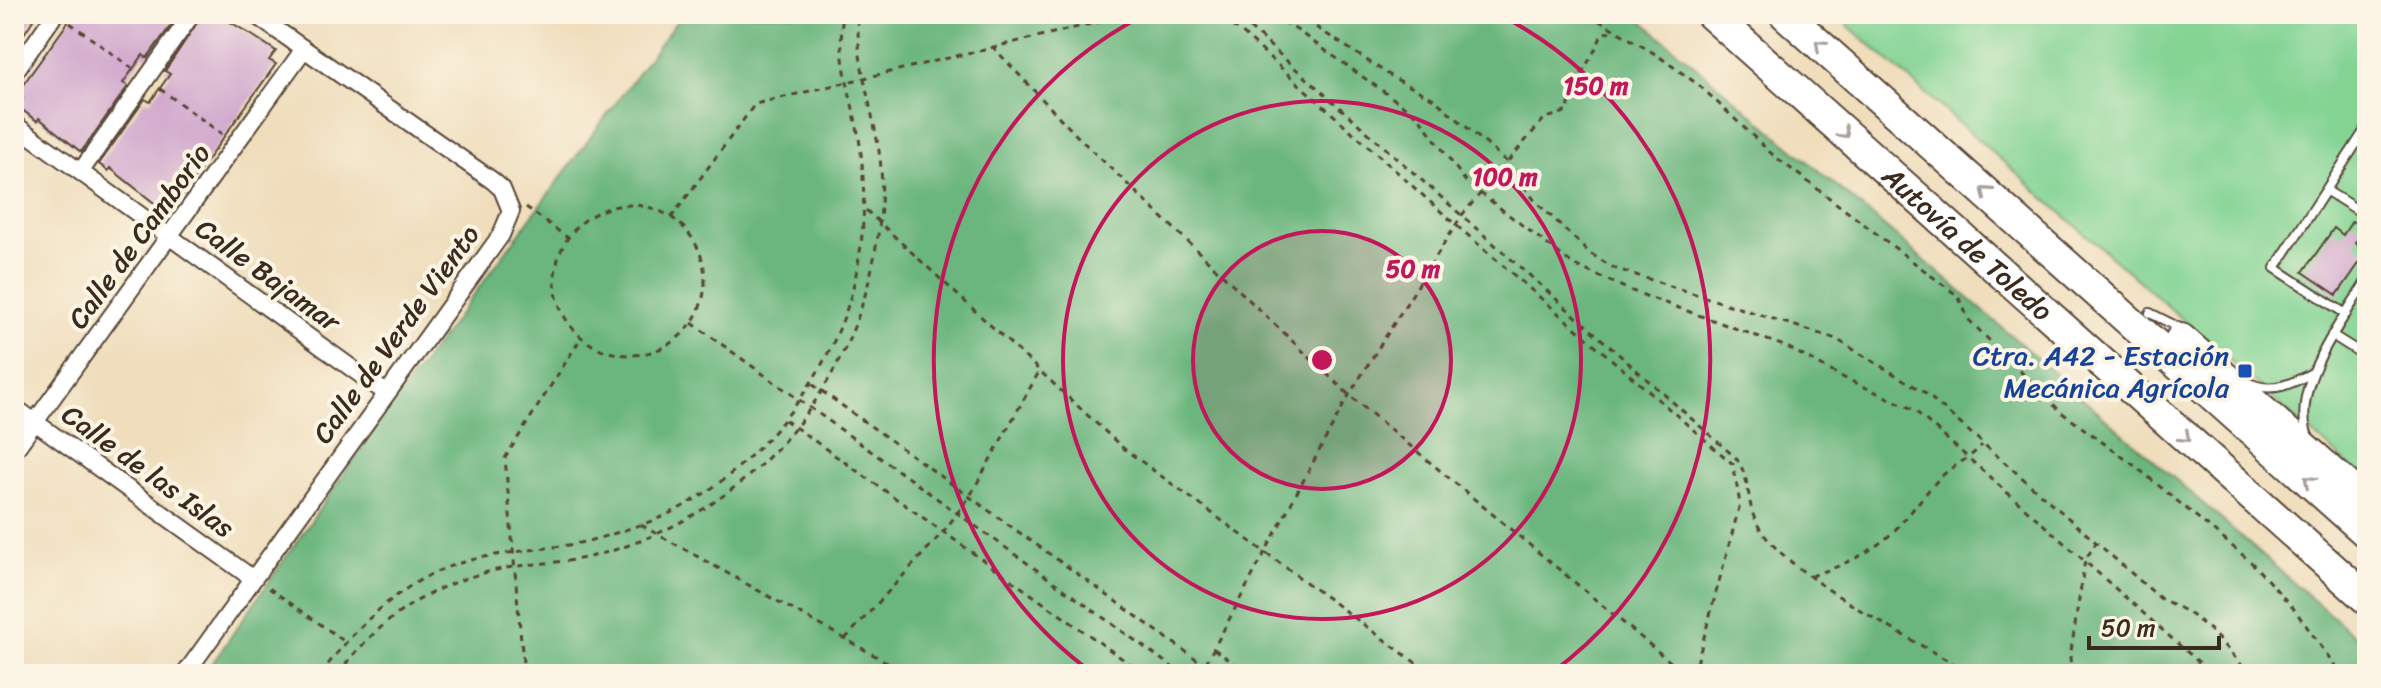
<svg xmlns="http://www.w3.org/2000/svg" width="2381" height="688" font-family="Sriracha,sans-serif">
<rect width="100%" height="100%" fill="#fcf5e5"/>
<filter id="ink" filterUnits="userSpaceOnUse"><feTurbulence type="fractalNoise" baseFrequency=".0125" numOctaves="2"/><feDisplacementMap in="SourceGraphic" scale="16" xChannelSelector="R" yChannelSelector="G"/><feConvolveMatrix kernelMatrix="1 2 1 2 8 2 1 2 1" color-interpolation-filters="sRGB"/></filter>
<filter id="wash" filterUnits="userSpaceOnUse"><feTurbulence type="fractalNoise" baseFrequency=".006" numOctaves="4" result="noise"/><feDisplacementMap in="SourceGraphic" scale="32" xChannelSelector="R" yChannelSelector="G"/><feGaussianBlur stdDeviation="1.8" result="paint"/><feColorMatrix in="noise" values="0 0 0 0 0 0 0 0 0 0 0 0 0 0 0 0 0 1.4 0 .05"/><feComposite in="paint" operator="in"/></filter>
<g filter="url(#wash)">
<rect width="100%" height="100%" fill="#efddbb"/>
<path fill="#84d494" stroke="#607f59" stroke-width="2" d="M1835,14h532v467z"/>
<path fill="#6bb67e" stroke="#53704e" stroke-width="2" d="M682,14h952l332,282 401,351v27h-2162l184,-265z"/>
<g id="blocks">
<g fill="#d2aace">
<path d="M14,14h23l-23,35z"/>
<path d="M74,14h105l-32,44 -4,-3 -20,28 5,3 -47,66 -42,-34 -2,3 -20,-15 6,-8 -6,-5z"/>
<path d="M203,14h14l38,23 21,14 -7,9 7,4 -101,141 -6,-4 -6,9 -53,-42 -2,3 -9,-7 46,-65 5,3 20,-28 -5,-3z"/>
<path d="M2352,221l12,7 -9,15 12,9 -30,43 -34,-23 31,-44 9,7z"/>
</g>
</g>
</g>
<g filter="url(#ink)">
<use href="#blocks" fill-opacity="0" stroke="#564536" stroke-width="2"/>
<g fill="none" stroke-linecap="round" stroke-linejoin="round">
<defs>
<g id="service">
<path d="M2327,191l40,25"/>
<path d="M2150,313l34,17"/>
<path d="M2346,314l-71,-46 92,-141"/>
<path d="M2332,335l35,22"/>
<path d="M2250,383c22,11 43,0 62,-10"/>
<path d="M2308,437c-18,-51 33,-114 59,-157"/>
</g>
<g id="minor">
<path d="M14,73l41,-59"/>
<path d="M14,124l372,269"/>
<path d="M81,171l111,-157"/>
<path d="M14,407l238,171"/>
<path d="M14,451l290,-402"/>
<path d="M185,674l316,-439 10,-24 -9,-22 -9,-8 -239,-167"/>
</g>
<g id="motorway">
<path id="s1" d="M1711,14l656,585"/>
<path d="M1785,14l582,519"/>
<path d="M2181,339l186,164"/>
</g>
</defs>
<use href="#service" stroke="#564536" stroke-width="12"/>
<use href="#minor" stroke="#564536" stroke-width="20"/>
<use href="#motorway" stroke="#564536" stroke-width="34"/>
<g stroke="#564536" stroke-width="3" stroke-dasharray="6 6" stroke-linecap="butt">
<path d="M1212,14l28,17 216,194 277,239 7,40 -46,170"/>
<path d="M1230,14l13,8 493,436c17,24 9,47 23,69 29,50 159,115 212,147"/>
<path d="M1274,14l144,102 48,66 108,83 58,26 155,56 53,29 73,33 299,265"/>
<path d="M1296,14l98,64 40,21 73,63 28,39 56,53 23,14 222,71 88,53 237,207c48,21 54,39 89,75"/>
<path d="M1588,14l69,41 43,31 73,69 185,141 11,24 92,92 74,54 115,95 44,48 47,65"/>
<path d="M70,23l62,45"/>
<path d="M992,46l87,92 270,257 336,279"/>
<path d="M160,89l62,45"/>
<circle cx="630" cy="280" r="75"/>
<path d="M526,207l42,31"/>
<path d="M866,210l257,238 308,226"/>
<path d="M671,218l84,-114 378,-90"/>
<path d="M692,323l490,351"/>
<path d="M812,384l394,282"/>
<path d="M785,420l359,254"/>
<path d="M641,525l267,149"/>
<path d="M1811,576c30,-10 59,-22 82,-44 18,-18 32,-40 50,-57 13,-12 27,-16 39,-30"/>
<path d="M269,588l75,53"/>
<path d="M845,639l99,-108 26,-35 70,-126"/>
<path d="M1214,649l35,25"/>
<path d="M1209,662l17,12"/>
<path d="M321,674c33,-46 83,-95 139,-111 33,-10 68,-12 101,-17 26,-3 52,-12 76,-20 100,-30 195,-143 217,-243 11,-46 12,-91 6,-138 -6,-43 -24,-87 -17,-131"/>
<path d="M338,674c44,-59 102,-96 175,-107 28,-5 56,-4 84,-12 147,-39 254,-157 279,-308 6,-32 8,-70 2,-102 -8,-45 -22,-85 -20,-131"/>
<path d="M524,674l-19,-216 76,-120"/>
<path d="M1200,674l149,-279 113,-180 82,-96 24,-8c3,-29 24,-49 34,-77l13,-4"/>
<path d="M2072,674l-2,-16 15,-98 11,-17"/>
</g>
<use href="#service" stroke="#fff" stroke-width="8"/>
<use href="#minor" stroke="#fff" stroke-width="16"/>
<use href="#motorway" stroke="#fff" stroke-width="30"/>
</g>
<defs><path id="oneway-chevron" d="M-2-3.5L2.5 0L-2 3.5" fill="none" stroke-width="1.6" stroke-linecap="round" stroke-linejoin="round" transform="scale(2)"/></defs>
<g stroke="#a79f9a">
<use href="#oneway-chevron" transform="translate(1820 45) rotate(-138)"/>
<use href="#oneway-chevron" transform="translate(1844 133) rotate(42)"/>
<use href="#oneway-chevron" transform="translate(1986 192) rotate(-139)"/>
<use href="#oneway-chevron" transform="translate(2185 437) rotate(42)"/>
<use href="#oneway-chevron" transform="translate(2309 481) rotate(-138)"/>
</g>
</g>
<circle cx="1322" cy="360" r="129" fill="#c2185b" fill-opacity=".12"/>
<g fill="none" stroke="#c2185b" stroke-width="4">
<circle cx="1322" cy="360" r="129"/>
<circle cx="1322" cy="360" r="259"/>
<path d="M1094 674A388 388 0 0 1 1146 14M1498 14A388 388 0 0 1 1550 674"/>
</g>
<rect fill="#1a4fb4" stroke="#fcf5e5" stroke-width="3" x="2237" y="363" width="16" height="16" rx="4"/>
<g text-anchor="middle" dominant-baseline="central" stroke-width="8" stroke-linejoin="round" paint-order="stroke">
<g font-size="28" fill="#3b2a1e" stroke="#fcf5e5">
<text transform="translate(139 236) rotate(-54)">Calle de Camborio</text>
<text stroke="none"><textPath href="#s1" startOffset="344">Autovía de Toledo</textPath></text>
<text transform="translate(268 275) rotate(36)">Calle Bajamar</text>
<text transform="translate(396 334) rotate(-54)">Calle de Verde Viento</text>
<text transform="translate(148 471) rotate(36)">Calle de las Islas</text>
</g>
<g font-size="28" fill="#164399" stroke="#fcf5e5" text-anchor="end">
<text x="2229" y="355">Ctra. A42 - Estación<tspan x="2229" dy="32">Mecánica Agrícola</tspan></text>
</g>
</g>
<circle cx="1322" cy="360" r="12" fill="#c2185b" stroke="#fcf5e5" stroke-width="4"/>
<g font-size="24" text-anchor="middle" font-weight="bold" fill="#c2185b" stroke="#fcf5e5" stroke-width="8" stroke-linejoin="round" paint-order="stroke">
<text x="1596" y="94">150 m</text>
<text x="1505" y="185">100 m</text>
<text x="1413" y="277">50 m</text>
</g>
<rect width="2381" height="688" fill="none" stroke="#fcf5e5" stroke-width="48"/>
<path d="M2089 636v12h130v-12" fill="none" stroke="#3b2a1e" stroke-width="4"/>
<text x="2101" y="636" font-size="24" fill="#3b2a1e" stroke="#fcf5e5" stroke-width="6" paint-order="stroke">50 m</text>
</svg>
